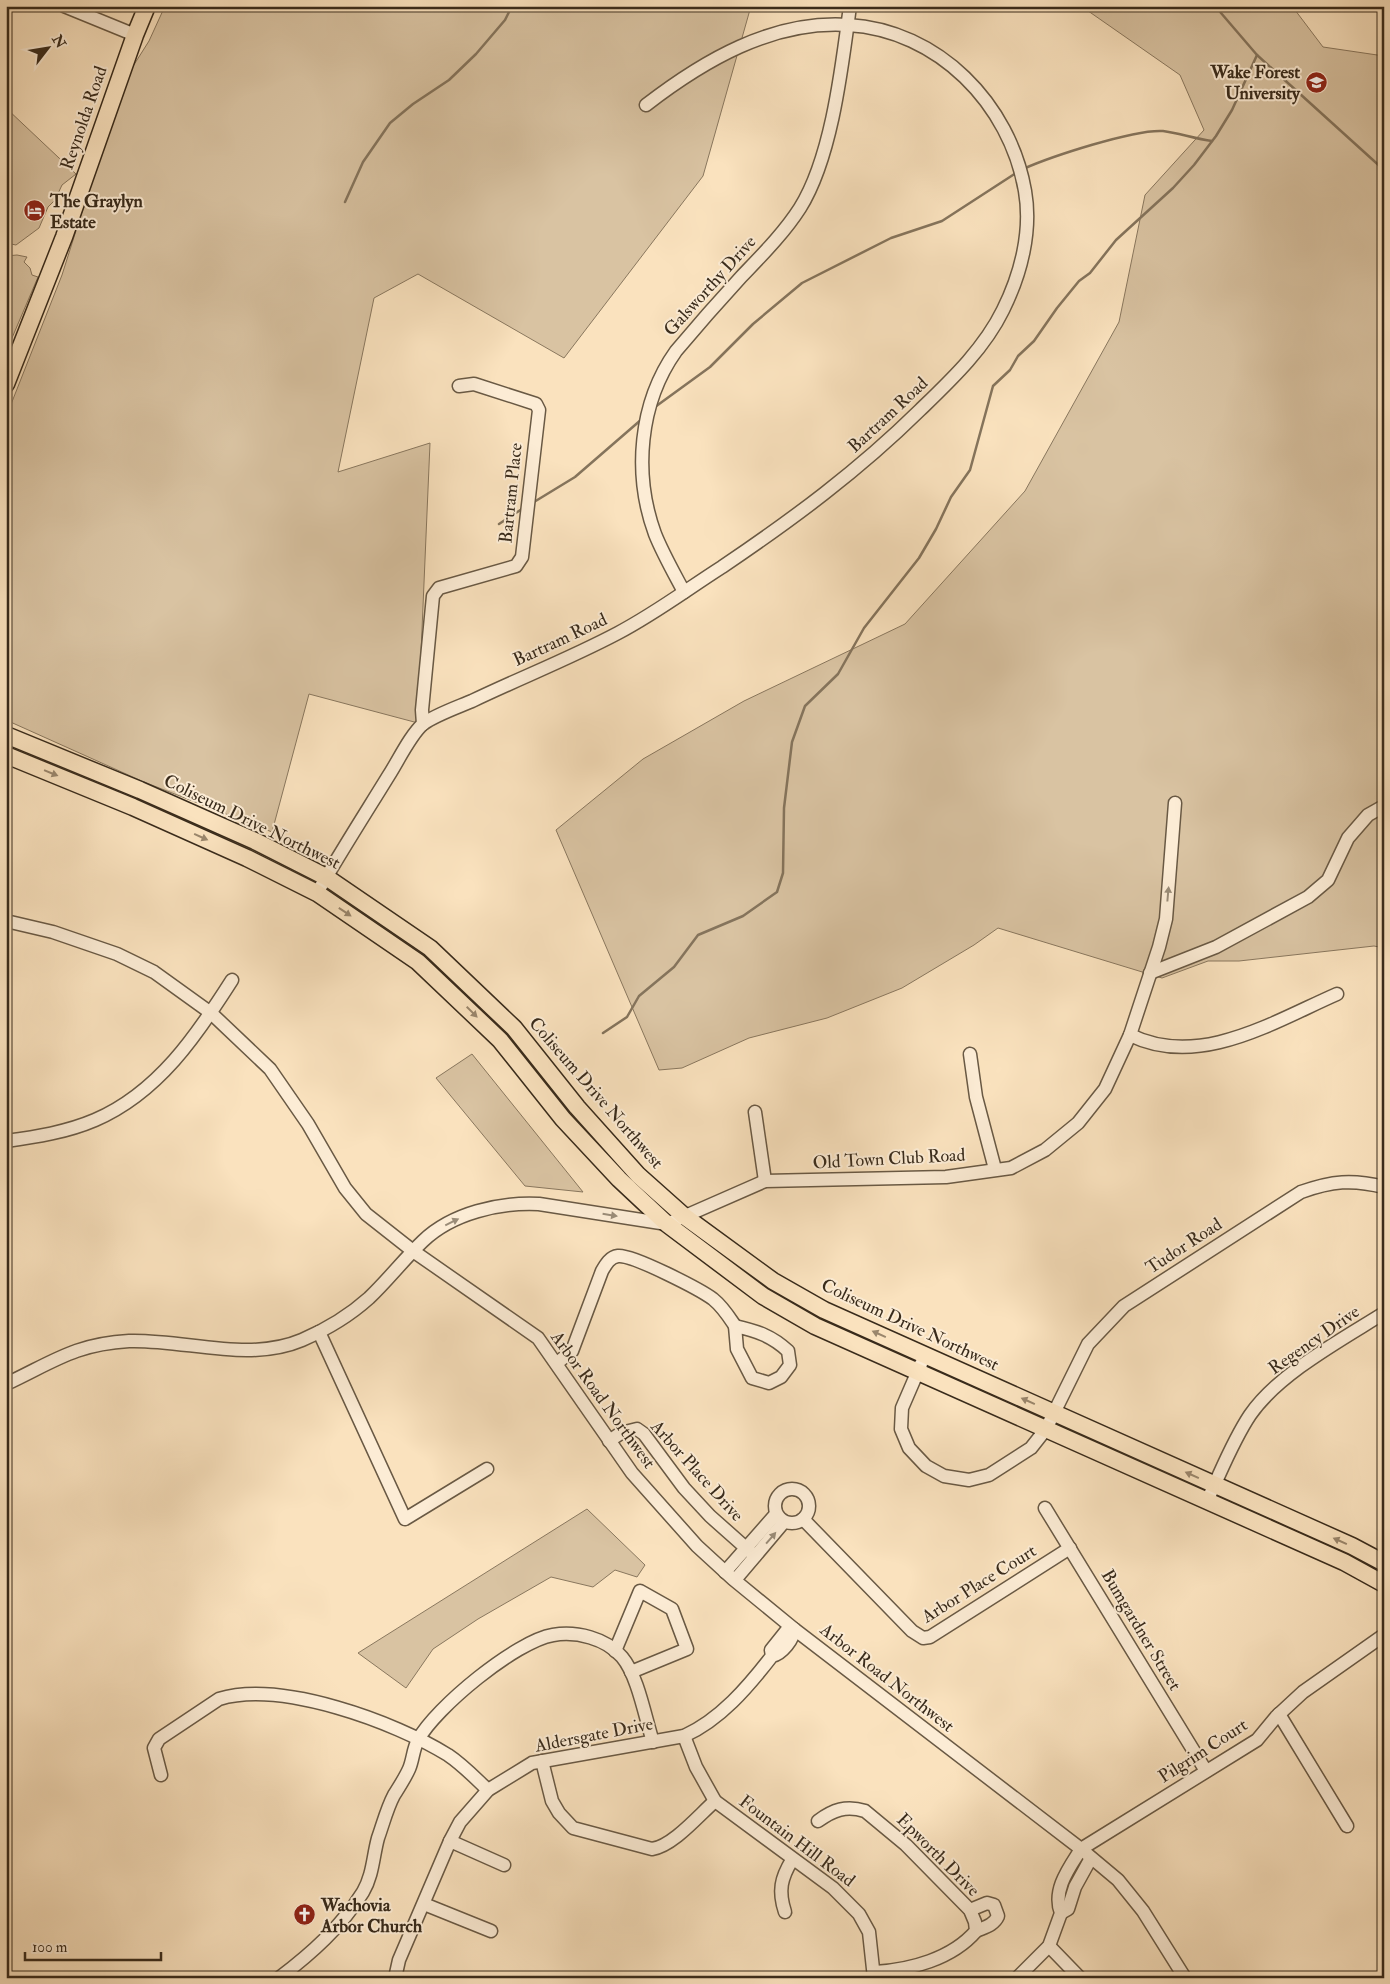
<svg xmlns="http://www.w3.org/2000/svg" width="1390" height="1984" font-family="'IM FELL Double Pica',serif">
<rect width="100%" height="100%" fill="#fae2be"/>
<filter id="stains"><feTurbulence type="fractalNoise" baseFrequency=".004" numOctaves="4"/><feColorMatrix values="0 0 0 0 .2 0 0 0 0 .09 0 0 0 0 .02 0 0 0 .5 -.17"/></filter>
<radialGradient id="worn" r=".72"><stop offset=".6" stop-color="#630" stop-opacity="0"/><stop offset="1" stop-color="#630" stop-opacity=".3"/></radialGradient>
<g fill="#d9c3a2" stroke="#89775e">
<path d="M165,6h586l-48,170 -139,182 -146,-84 -44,24 -36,174 92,-29 -12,280 -109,-29 -37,138 -128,-50 -138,-62v-303l56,-142 61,-193 26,-41z"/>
<path d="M1081,6h211l31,41 61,9v892l-10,-2 -135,15h-31l-46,17 -164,-50 -24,17 -72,43 -75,30 -78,20 -67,30 -23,2 -103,-240 87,-71 101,-58 161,-77 120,-133 94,-169 26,-127 59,-65 -24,-55z"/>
<path d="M6,108l70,66 -14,11 -7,15 -7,7 -9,21 -23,17 -10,-2z"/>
<path d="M17,255l10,2 -3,5 6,6 2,7 6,2 -32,75v-96z"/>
<path d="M472,1054l111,138 -58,-6 -89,-108z"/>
<path d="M587,1509l58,56 -8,12 -22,-7 -22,17 -42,-10 -73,42 -45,30 -27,39 -48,-35z"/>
</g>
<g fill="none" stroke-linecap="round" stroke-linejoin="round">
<g stroke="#85745c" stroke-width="2.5">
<path d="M1215,6l42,49 127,115"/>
<path d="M1023,169c27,-12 111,-40 140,-38 16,2 32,8 49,10"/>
<path d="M345,202l18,-40 27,-39 23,-19 36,-24 27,-26 29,-34 7,-14"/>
<path d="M655,407l55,-40 43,-43 49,-41 89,-45 51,-17 74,-48"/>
<path d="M534,502l41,-25 67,-58"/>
<path d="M499,524l23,-15"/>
<path d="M603,1033l24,-16 12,-21 35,-29 24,-32 45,-19 34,-24 6,-19 1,-65 8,-66 13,-36 33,-32 26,-46 55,-70 17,-29 15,-32 19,-27 23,-84 17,-16 8,-14 16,-15 23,-33 22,-27 11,-8 26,-33 57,-52 21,-23 22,-29 16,-26 25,-55"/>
</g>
<defs>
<g id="minor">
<path d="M64,6l71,29"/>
<path d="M684,592c-10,-19 -21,-38 -29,-58 -22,-60 -16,-131 21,-183 21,-25 43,-50 65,-74 21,-22 43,-44 59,-69 32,-51 42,-142 50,-202"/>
<path d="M423,724l-1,-14 11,-114 6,-8 77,-22 6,-9 17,-147 -3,-6 -62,-20 -15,2"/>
<path d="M317,893c23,-40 48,-79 72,-118 9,-14 22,-41 34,-51 12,-9 35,-17 49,-23 48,-23 99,-43 146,-68 38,-20 68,-43 104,-66 71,-48 136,-96 198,-157 31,-30 64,-61 83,-100 18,-36 29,-79 22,-119 -15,-87 -87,-161 -177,-166 -76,-5 -145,36 -202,80"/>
<path d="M6,921l47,11 64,22 37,18 57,41 59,56 38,55 37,64 21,26 47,37 125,87 94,135 65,73 36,33 61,50 287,220 37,31 25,31 42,67"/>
<path d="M1150,973l66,-26 92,-50 20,-17 20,-42 20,-23 16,-9"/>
<path d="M1130,1035c69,34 143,-13 207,-41"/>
<path d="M970,1054l6,43 19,72"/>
<path d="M755,1112l10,69"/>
<path d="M6,1141c30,-4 61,-9 89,-21 63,-27 102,-85 137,-140"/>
<path d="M735,1326c22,5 37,10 53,25l2,14 -9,12 -12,6 -17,-5 -15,-29z"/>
<path d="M319,1332l86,187 82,-50"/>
<path d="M557,1363l15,-12 30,-80c4,-7 8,-14 16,-15 14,-2 83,34 95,43 10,8 16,18 22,27"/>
<path d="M921,1364l-19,44 -1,21 8,19 17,18 18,10 25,4 20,-5 42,-27 15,-19 42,-85 36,-38 177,-114c31,-11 51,-13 83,-5"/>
<path d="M6,1384c47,-22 69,-40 123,-43 56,-2 119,22 173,-1 23,-10 47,-24 67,-42 19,-18 35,-39 54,-57 29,-28 77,-39 116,-37l128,20 98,-43 181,-4 65,-9 34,-18 33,-27 27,-34 25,-54 29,-88 7,-28 9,-116"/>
<path d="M609,1441l12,-8 16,-4 7,5 40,54 26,28 45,40"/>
<circle cx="792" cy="1506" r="17"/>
<path d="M1207,1501c14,-29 25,-59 43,-86 28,-41 91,-75 134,-102"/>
<path d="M1045,1508l161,263"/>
<path d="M803,1519l109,112 11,7 7,-1 140,-89"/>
<path d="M725,1572l51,-58"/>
<path d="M735,1580l49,-58"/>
<path d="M615,1651l25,-60 32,18 15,40 -56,23"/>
<path d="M1279,1714l68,112"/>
<path d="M684,1736l12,31 19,34 118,87 26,26 10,18 5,46"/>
<path d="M542,1761l10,40 7,12 14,15 79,21c21,-3 47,-34 63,-48"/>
<path d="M161,1775l-7,-27 5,-9 60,-40c62,-19 176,23 229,56 15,10 27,23 40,35"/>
<path d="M818,1821c15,-11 28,-16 47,-10l41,34 64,65 5,12 1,9c-24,28 -66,39 -101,41"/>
<path d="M450,1841l54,24"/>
<path d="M424,1904l67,27"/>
<path d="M970,1910l17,-7 7,2 4,11c-4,9 -13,11 -22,15"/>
<path d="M785,1912c-7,-21 -4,-34 7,-52"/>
<path d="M1061,1913l7,-4 7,-22 16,-29"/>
<path d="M1049,1946l31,32"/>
<path d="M279,1978c33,-25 62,-51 84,-86 10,-17 10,-36 15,-54 5,-14 9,-30 16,-43 5,-8 11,-17 15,-26 4,-9 4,-20 9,-29 17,-32 98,-99 135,-105 23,-4 53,3 69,22 16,19 23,60 31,85"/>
<path d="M395,1978l4,-18 51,-119 10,-19 28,-32 44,-27 152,-27c36,-16 64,-49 88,-80 10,-2 22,-17 22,-27l-7,1 -16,20 1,6"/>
<path d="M1017,1978l32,-32 12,-33c-9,-23 8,-45 20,-64l176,-109 19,-23 27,-25 81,-57"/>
</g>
<g id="major">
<path d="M6,384l58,-147 71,-202 12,-29"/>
<path d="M6,735l134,55 115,51 71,36 104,71 84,80 63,79 61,68 46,41 89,65 51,29 528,236 32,17"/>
<path d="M6,755l127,52 114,51 70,35 101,69 82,78 63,79 56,60 48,45 96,72 52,30 529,236 40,22"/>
</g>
</defs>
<use href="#minor" stroke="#695944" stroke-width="15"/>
<use href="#major" stroke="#392b1b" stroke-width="19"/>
<use href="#minor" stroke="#fcecd5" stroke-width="12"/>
<use href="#major" stroke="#fae2be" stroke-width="16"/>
</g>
<defs><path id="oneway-solid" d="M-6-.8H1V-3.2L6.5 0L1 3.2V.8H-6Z" transform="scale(1.25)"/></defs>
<g fill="#9a866c">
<use href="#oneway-solid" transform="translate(51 773) rotate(22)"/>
<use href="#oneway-solid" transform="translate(201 837) rotate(24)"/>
<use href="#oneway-solid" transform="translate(345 912) rotate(34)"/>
<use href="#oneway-solid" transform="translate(472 1012) rotate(45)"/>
<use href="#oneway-solid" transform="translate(879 1334) rotate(-156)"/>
<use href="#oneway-solid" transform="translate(1028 1401) rotate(-156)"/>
<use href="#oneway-solid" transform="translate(1192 1475) rotate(-156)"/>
<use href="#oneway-solid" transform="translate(1340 1541) rotate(-156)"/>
</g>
<g fill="#9a8c78">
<use href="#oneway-solid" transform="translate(1168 894) rotate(-85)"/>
<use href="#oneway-solid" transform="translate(610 1215) rotate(9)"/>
<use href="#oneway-solid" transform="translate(452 1222) rotate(-26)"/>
<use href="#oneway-solid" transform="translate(771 1538) rotate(-49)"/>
</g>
<defs>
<symbol id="university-disc" viewBox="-11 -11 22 22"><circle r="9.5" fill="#8f2418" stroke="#fcecd5"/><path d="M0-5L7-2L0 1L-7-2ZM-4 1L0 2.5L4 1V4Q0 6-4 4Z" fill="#fff"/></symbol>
<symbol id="hotel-disc" viewBox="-11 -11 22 22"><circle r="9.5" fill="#8f2418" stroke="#fcecd5"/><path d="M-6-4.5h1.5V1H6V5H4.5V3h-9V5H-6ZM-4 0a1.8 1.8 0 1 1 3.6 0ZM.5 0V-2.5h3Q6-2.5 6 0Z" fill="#fff"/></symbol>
<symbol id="church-disc" viewBox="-11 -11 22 22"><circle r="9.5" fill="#8f2418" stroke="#fcecd5"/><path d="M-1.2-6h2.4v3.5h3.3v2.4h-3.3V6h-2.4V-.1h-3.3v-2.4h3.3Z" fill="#fff"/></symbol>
</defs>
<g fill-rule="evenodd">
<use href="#university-disc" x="1304" y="70" width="25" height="25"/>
<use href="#hotel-disc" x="22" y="198" width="25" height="25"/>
<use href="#church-disc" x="292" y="1902" width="25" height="25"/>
</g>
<g text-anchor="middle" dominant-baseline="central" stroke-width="4" stroke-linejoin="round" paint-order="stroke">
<g font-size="18" font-weight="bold" fill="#392b1b" stroke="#fcecd5" text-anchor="start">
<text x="1300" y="72" text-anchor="end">Wake Forest<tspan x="1300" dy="21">University</tspan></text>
<text x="50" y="201">The Graylyn<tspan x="50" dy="21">Estate</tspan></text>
<text x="321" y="1905">Wachovia<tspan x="321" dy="21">Arbor Church</tspan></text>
</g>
<g font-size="18" fill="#392b1b" stroke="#fcecd5">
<text transform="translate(84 118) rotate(-71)">Reynolda Road</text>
<text transform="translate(710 286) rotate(-48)">Galsworthy Drive</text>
<text transform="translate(888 415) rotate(-43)">Bartram Road</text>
<text transform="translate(511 493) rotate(-84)">Bartram Place</text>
<text transform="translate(560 640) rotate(-25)">Bartram Road</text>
<text transform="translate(252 822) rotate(26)">Coliseum Drive Northwest</text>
<text transform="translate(596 1093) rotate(49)">Coliseum Drive Northwest</text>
<text transform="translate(889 1159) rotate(-3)">Old Town Club Road</text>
<text transform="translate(1184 1246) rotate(-33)">Tudor Road</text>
<text transform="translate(910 1325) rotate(25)">Coliseum Drive Northwest</text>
<text transform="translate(1314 1340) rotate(-35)">Regency Drive</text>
<text transform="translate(603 1400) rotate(54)">Arbor Road Northwest</text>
<text transform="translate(697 1471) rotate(48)">Arbor Place Drive</text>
<text transform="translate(979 1584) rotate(-32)">Arbor Place Court</text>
<text transform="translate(1141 1630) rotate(59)">Bumgardner Street</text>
<text transform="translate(887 1678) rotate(38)">Arbor Road Northwest</text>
<text transform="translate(594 1735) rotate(-11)">Aldersgate Drive</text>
<text transform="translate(1203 1751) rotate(-33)">Pilgrim Court</text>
<text transform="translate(797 1841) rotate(37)">Fountain Hill Road</text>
<text transform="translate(938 1855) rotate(45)">Epworth Drive</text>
</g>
</g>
<rect width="1390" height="1984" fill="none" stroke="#fae2be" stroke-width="25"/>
<rect x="8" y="8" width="1375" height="1969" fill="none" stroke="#392b1b" stroke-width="2.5"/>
<rect x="12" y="12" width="1365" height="1959" fill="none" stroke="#392b1b"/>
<g transform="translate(48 48) rotate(59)" stroke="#fcecd5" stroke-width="4" paint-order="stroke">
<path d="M0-4L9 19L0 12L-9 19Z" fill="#392b1b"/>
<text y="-8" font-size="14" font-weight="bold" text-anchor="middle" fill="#392b1b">N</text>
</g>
<path d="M25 1952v8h136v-8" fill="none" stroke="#392b1b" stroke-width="2.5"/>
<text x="32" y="1952" font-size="15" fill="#392b1b" stroke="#fcecd5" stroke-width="4" paint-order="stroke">100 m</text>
<rect width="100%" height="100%" filter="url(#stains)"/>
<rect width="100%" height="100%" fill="url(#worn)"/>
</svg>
